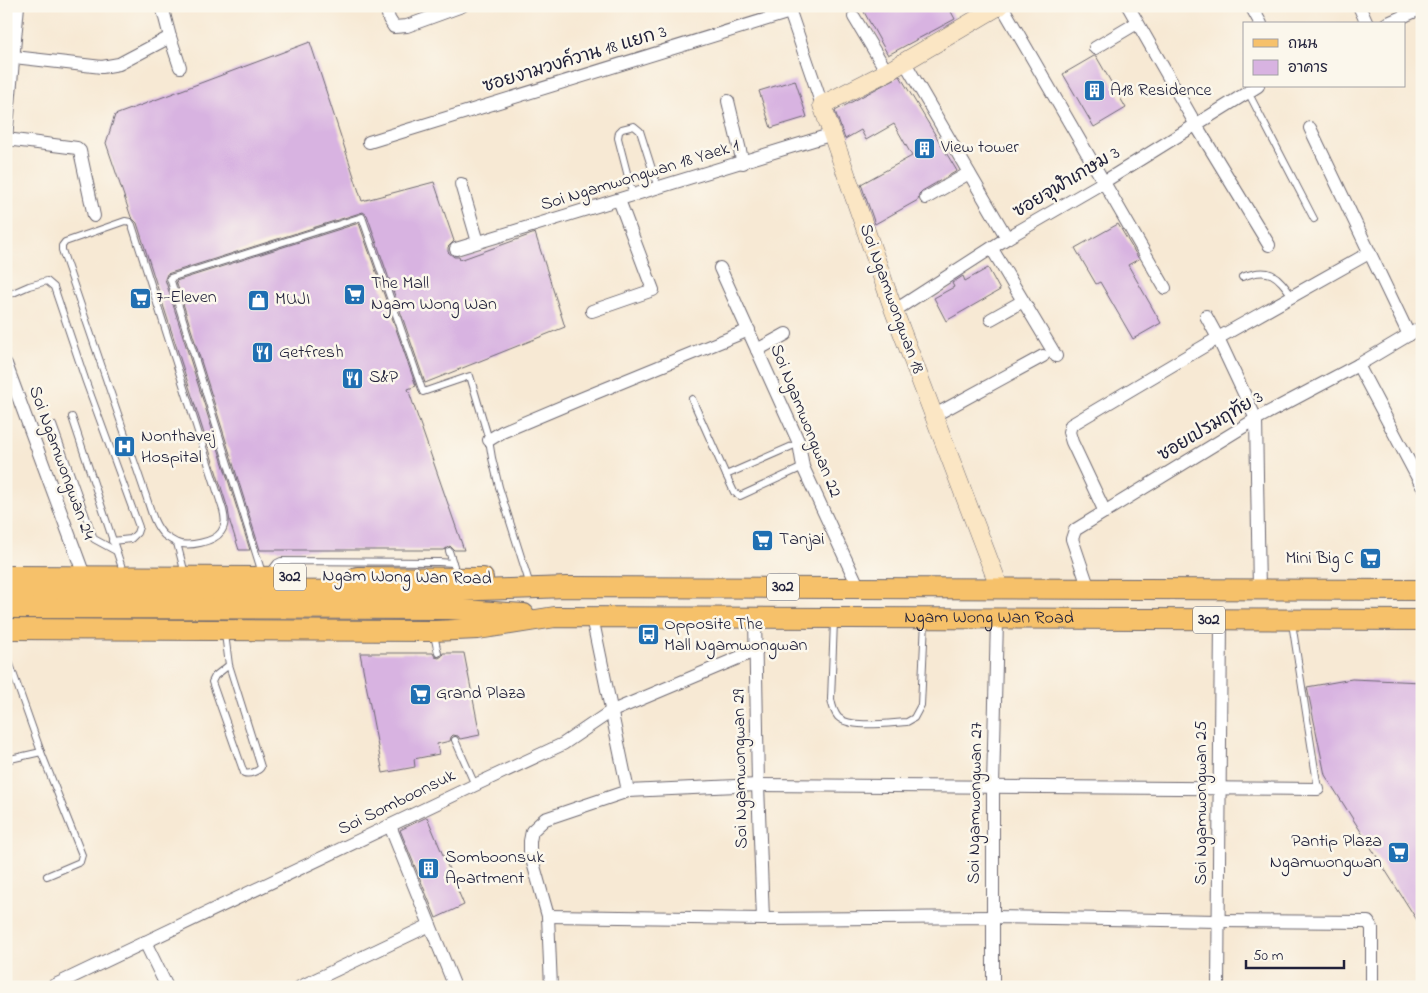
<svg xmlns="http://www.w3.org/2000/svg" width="1428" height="993" font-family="'Indie Flower','Playpen Sans Thai',sans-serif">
<rect width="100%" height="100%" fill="#fbf7ec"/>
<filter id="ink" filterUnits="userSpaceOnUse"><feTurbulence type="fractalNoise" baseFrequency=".02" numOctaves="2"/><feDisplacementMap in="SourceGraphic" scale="10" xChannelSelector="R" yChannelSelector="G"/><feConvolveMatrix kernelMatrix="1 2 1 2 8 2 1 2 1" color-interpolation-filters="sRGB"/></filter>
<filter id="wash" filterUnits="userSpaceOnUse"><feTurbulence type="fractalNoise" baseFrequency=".0096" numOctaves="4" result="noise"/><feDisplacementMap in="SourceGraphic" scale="20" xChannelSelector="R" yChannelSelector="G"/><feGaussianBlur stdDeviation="1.12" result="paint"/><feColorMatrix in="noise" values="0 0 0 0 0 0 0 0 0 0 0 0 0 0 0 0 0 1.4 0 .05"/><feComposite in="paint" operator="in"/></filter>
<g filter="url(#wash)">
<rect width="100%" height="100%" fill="#f7e9d4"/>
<g id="blocks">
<g fill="#d8b3e1">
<path d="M874,6h74l7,13 -67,36 -24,-43z"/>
<path d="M310,42l52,159 72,-19 20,59 -6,6v5l6,5h5l1,3 75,-27 30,94 -140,56 -58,-168 -4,-3 -196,62 -2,5 85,271h-11l-9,-28 -2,-13 -91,-286 -6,-6 -25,-74 9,-28z"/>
<path d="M1094,56h2l30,52 -32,19 -31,-53z"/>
<path d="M900,76l57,95 -35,20 -3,3 -1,6 -43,24 -14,-40 51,-28 -18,-32 -28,16 -5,-10 -16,9 -10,-28z"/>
<path d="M795,80l12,37 -36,11 -12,-37z"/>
<path d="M359,223l57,163 -8,3 56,161h-10l-4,-4 -6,4h-184l-84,-269z"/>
<path d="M1118,224l21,35 -11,6 33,58 -28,16 -33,-57 -4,2 -21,-36z"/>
<path d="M988,268l12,22 -54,31 -12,-23 20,-11 -2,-4 11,-7 2,5z"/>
<path d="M360,653h73l2,4 4,1 3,-2 1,-3h21l16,82 -20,4 -2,-3 -5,-1 -2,2 -1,4 -13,3 2,10 -25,5 1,8 -32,6z"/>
<path d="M1352,679l70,3v246l-97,-153 -18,-88z"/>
<path d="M427,817l37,88 -28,13 -36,-88z"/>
</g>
</g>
</g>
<g filter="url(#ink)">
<use href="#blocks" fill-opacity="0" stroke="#6d6871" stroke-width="1"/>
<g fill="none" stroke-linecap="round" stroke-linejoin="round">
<defs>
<g id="lane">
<path d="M1248,92l66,127"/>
<path d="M633,196l-15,-58 1,-6 3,-3 12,-3 6,5 18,57"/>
<path d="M125,221l5,1 2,3 91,285c2,8 3,15 -2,22 -7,10 -32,15 -44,11 -4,-2 -9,-5 -13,-8 -11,-11 -14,-28 -19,-42l-83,-243v-4l3,-4z"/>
<path d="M1242,277c28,-11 35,-2 50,19"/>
<path d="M6,296l23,-10 18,-5 7,6 32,95 53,145 -2,6 -6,6 -19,2"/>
<path d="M692,399l34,76"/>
<path d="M72,417l52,157"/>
<path d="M53,425l41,114 22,12"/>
<path d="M799,443l-73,32 8,17 6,4 63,-29"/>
<path d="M177,543l8,31"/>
<path d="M449,551l5,15"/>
<path d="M270,572l7,-9 4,-2 158,1 14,1"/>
<path d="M262,573l-92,-295 192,-61 61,175 47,-16 19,64 3,18 7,29 30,95"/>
<path d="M834,621l-3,78c1,6 3,13 7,18 12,12 52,6 69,5l7,-4 7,-13 4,-84"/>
<path d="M1292,623l26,166"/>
<path d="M225,634l4,31 32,102c-2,4 -12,8 -17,6l-32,-91 3,-6 14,-11"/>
<path d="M434,635l4,18"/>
<path d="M6,653l35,99 41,103 -2,7 -33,14"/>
<path d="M455,740l20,45"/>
<path d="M6,760l35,-8"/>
</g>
<g id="street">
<path d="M162,6l8,31 10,30"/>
<path d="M386,6l3,13 5,8 13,-1 55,-20"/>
<path d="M788,6l34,99"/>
<path d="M1002,6l163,282"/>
<path d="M1128,6l68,119 73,120"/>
<path d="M1251,6l10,18"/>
<path d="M1359,6l8,18"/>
<path d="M854,17l33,55"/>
<path d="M1386,24l36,-16"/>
<path d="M1095,48l42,-25"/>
<path d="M14,57l88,10 17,-3 51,-27"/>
<path d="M904,61l103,177"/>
<path d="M728,101l15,62"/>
<path d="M1310,128l99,207"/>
<path d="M6,138l12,-132"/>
<path d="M6,139l71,9 3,3 14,65"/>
<path d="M369,142l421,-130"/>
<path d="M461,184l17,58"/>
<path d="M926,198l43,-25"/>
<path d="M456,249l377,-115"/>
<path d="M992,249l64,107"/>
<path d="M720,268l79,175 4,24 56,121"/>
<path d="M592,311l61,-21 -34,-90"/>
<path d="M894,311l113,-73 95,-55 156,-97"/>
<path d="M1206,316l12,22 38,81 3,171"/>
<path d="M991,319l32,-18"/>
<path d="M757,350l29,-16"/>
<path d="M6,364l78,211"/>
<path d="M1358,365l64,121"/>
<path d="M935,415l108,-59"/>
<path d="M489,440l13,-8 76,-32 171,-70"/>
<path d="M1105,512l-33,-70 -3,-10 2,-7 147,-87 151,-85"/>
<path d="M1089,589l-17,-50 3,-9 181,-111 102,-54 64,-38"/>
<path d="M592,617l36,174"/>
<path d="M755,618l3,167 5,134"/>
<path d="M390,826l65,161"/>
<path d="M548,916l215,3 230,-2 225,4 150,1 4,6v59"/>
<path d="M145,942l22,45"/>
<path d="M51,987l424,-202 88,-41 47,-32 147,-62"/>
<path d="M300,987l130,-62"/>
<path d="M551,987l-3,-71 -18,-64v-11l2,-10 13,-12 83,-28 130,-6 560,4"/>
<path d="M993,987v-200l4,-168"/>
<path d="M1218,987l3,-367"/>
</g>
<path id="secondary" d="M999,6l-112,66 -65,33 72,206 106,278"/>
<g id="primary">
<path d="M6,576l279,1"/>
<path d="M357,577l126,1"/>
<path d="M6,590l443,1 118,-4 855,3"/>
<path d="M6,608l443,1 75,5"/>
<path id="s1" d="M6,629l427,2 45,-2 77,-12 867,3"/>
</g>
</defs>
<use href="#lane" stroke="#6d6871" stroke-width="8"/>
<use href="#street" stroke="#6d6871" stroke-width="14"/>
<use href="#secondary" stroke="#6d6871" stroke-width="19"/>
<use href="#primary" stroke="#6d6871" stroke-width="22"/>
<use href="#lane" stroke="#fff" stroke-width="6"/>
<use href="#street" stroke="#fff" stroke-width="12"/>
<use href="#secondary" stroke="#fbe6c4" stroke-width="18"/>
<use href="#primary" stroke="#f6c16b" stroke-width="20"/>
</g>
</g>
<defs>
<symbol id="building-square" viewBox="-11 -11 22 22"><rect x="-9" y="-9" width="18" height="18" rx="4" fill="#1f6fb2" stroke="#fbf7ec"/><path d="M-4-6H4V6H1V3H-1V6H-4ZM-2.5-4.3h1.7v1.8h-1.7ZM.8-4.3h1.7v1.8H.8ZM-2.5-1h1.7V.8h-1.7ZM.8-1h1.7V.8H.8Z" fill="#fff"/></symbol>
<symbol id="supermarket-square" viewBox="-11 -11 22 22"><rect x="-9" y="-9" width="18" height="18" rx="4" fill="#1f6fb2" stroke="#fbf7ec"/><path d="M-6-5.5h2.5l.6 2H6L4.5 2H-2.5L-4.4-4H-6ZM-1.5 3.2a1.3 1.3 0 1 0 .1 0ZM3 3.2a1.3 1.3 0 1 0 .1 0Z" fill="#fff"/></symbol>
<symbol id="shop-square" viewBox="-11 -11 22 22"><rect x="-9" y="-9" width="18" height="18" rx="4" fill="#1f6fb2" stroke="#fbf7ec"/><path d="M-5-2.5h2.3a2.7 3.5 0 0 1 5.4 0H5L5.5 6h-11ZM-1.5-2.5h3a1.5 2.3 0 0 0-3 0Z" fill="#fff"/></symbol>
<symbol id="restaurant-square" viewBox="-11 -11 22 22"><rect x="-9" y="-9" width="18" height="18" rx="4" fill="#1f6fb2" stroke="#fbf7ec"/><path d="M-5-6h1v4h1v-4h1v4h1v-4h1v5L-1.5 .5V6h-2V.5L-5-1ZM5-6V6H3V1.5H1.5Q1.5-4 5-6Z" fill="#fff"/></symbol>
<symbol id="hospital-square" viewBox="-11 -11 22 22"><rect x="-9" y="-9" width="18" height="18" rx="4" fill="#1f6fb2" stroke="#fbf7ec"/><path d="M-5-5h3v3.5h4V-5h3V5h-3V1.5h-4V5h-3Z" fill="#fff"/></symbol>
<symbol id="bus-square" viewBox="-11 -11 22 22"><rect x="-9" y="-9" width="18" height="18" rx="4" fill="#1f6fb2" stroke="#fbf7ec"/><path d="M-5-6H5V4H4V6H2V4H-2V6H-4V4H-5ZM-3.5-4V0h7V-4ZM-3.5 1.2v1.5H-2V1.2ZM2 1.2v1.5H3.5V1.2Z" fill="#fff"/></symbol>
</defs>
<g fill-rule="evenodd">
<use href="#building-square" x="1082" y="78" width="25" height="25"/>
<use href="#building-square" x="912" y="136" width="25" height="25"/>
<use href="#supermarket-square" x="342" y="282" width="25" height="25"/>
<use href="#supermarket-square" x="128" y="286" width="25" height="25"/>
<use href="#shop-square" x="246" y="288" width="25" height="25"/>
<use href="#restaurant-square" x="250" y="340" width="25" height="25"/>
<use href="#restaurant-square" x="340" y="366" width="25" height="25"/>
<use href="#hospital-square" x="112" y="434" width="25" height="25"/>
<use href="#supermarket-square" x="750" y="528" width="25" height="25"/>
<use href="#supermarket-square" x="1358" y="546" width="25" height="25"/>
<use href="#bus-square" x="636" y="622" width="25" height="25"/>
<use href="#supermarket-square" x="408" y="682" width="25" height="25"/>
<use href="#supermarket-square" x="1386" y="840" width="25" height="25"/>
<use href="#building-square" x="416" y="856" width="25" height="25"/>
</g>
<g text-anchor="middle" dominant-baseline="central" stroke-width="5" stroke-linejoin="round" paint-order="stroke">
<g fill="#fbf7ec" stroke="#636270" stroke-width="1">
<rect x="274" y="563.5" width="32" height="27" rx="4"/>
<rect x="767" y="573.5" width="32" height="27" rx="4"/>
<rect x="1193" y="606.5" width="32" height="27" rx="4"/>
</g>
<g font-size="16" font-weight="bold" fill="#22223b">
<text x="290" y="577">302</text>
<text x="783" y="587">302</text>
<text x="1209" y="620">302</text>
</g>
<g font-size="18" fill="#22223b" stroke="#fbf7ec">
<text transform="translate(575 60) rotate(-17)">ซอยงามวงค์วาน 18 แยก 3</text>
<text transform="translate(640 176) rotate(-17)">Soi Ngamwongwan 18 Yaek 1</text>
<text transform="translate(1067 183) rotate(-31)">ซอยจุฬาเกษม 3</text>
<text transform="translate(891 299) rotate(70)">Soi Ngamwongwan 18</text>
<text transform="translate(805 421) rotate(68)">Soi Ngamwongwan 22</text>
<text transform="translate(1211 427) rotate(-31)">ซอยเปรมฤทัย 3</text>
<text transform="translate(61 463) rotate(70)">Soi Ngamwongwan 24</text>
<text transform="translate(407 578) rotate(1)">Ngam Wong Wan Road</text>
<text stroke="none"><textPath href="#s1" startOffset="984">Ngam Wong Wan Road</textPath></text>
<text transform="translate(741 769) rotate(-91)">Soi Ngamwongwan 29</text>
<text transform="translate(397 803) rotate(-26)">Soi Somboonsuk</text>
<text transform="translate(976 803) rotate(-89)">Soi Ngamwongwan 27</text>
<text transform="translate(1202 803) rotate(-90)">Soi Ngamwongwan 25</text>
</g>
<g font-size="18" fill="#22223b" stroke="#fbf7ec" text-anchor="start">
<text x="1110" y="91">A18 Residence</text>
<text x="941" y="148">View tower</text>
<text x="371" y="284">The Mall<tspan x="371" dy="21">Ngam Wong Wan</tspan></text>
<text x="156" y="298">7-Eleven</text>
<text x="275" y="300">MUJI</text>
<text x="279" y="353">Getfresh</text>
<text x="369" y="378">S&amp;P</text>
<text x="141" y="437">Nonthavej<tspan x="141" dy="21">Hospital</tspan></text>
<text x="779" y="540">Tanjai</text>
<text x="1354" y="559" text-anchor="end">Mini Big C</text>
<text x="664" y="625">Opposite The<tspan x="664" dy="21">Mall Ngamwongwan</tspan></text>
<text x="436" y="694">Grand Plaza</text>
<text x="1382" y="842" text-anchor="end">Pantip Plaza<tspan x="1382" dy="21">Ngamwongwan</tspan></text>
<text x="445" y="858">Somboonsuk<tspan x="445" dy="21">Apartment</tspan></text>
</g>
</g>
<rect width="1428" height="993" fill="none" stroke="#fbf7ec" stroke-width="25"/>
<rect x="1243" y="22" width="162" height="65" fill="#fbf7ec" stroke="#a4a2a5"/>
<rect x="1253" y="39" width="25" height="8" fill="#f6c16b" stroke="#a4a2a5"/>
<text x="1288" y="48" font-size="15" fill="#22223b">ถนน</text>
<rect x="1253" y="60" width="25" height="15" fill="#d8b3e1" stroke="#a4a2a5"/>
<text x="1288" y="72" font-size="15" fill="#22223b">อาคาร</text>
<path d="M1246 960v8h98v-8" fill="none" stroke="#22223b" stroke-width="2.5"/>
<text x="1253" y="960" font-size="15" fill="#22223b" stroke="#fbf7ec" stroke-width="4" paint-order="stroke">50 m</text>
</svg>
